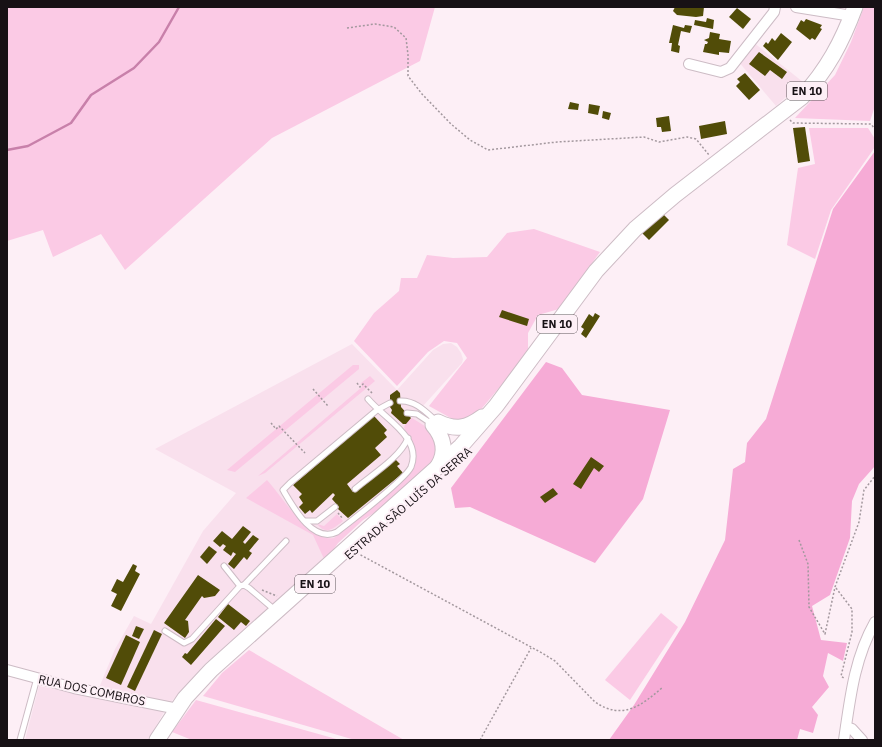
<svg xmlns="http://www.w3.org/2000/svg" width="882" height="747" font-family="'IBM Plex Sans',sans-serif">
<rect width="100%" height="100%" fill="#fdeff6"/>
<g fill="#f9e0ed">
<path d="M753,42l50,40 -27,24 -38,-45z"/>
<path d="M451,343l6,4 4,6 2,6 -1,4 -39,43 13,11 25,7 -78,83 -20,13 -25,23 -5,8 -33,32 -95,81 -34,38 -72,-14 16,-39 19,-33 17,8 52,-93 33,-38 -81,-44 197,-105 45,46 36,-40 10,-6z"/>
<path d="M39,686l125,25v1l-16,28h-123z"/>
</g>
<g fill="#fbcae5">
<path d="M7,7h428l-15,54 -148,77 -147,132 -24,-36 -48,23 -10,-27 -36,11z"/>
<path d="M864,7h11v99l-5,15 -75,-3 40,-43 16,-33z"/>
<path d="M809,128h59l7,11v8l-44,63 -16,49 -28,-14 11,-77 17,-4z"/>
<path d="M534,229l66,23 -41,57 -21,6 -10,18v16l-14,21 -36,43 -22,8 -27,-15 38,-48 -10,-15 -13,-2 -16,11 -31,34 -43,-45 20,-28 25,-22 2,-13h16l10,-23 26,3 34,-1 20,-24z"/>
<path d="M353,365h6v4l-124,103 -8,-2z"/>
<path d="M370,376l5,5 -110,92 -7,3 104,-89 -1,-4z"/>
<path d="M412,418l16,10 10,14 -3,19 -52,46 -20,13 -25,23 -13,18 -12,-26 -67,-37 21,-18c15,16 43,63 67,58l77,-66c13,-25 -1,-25 -7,-45l4,-8z"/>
<path d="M337,514l6,7c-9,7 -17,15 -26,3l7,2z"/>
<path d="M661,613l17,14 -48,73 -25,-20z"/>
<path d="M249,650l155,90h-49l-152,-44 19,-23z"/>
<path d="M196,700l144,40h-148l-20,-8z"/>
</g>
<g fill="#f6abd6">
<path d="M875,151v315l-16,18 -7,17 -2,37 -20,57 -18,11 9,34 26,3 -4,18 -15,-8 -5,23 6,11 -17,20 6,8 -5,18 -13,-4 -3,11h-188l25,-35 51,-83 40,-82 8,-71 12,-7 2,-19 19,-24 67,-210z"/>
<path d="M546,362l16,6 20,27 88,15 -27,89 -48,64 -125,-56 -15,1 -4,-20z"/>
</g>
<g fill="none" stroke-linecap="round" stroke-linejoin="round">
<path stroke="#c880aa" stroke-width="2.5" d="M7,150l21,-4 43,-23 20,-28 43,-27 25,-26 20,-35"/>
</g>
<g fill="#514c08">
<path d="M675,7h29l-1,9 -7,1 -19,-2 -4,-4z"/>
<path d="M737,8l14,11 -8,10 -14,-12z"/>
<path d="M707,18l7,2 -1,9 -19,-4 1,-5 11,2z"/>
<path d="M806,19l16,6 -2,3 2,1 -7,11 -3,-2 -2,2 -14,-11 5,-9 3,2z"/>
<path d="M673,25l11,3 1,-3 7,1 -2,7 -9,-2 -3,14 2,1 -1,7 -8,-2 1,-8h-3z"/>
<path d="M710,32l10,2 -1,5 12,2 -2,12 -10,-1v3l-16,-3 2,-8h2l1,-2 -4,-2 5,-2z"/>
<path d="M781,33l11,9 -14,18 -15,-14 3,-4 2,2 4,-6 3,3z"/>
<path d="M759,52l28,20 -5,7 -12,-9 -5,6 -16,-12z"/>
<path d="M745,73l15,17 -11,10 -13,-14 4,-4 -3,-3z"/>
<path d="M570,102l9,2 -1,6 -10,-1z"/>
<path d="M589,104l11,2 -2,9 -10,-2z"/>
<path d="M603,111l8,2 -2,7 -7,-2z"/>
<path d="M669,116l2,15 -9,1 -1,-5h-4l-1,-9z"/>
<path d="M725,121l2,13 -26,5 -2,-13z"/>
<path d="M805,127l5,34 -12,2 -5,-35z"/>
<path d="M663,214l6,6 -20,20 -7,-7z"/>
<path d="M502,310l27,9 -2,7 -28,-9z"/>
<path d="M595,313l5,3 -14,22 -5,-4 3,-5 -3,-2 8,-13 4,3z"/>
<path d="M397,390l3,3 1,14 10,11 -5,6h-3l-12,-11 1,-3 -2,-3v-12z"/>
<path d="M374,416l13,14 -3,3 3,4 -12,11 6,7 -34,29 6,8 41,-34 6,6 -3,2 6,7 -55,45 -10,-9 1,-2 -7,-8 3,-4 -2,-2 -21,20 -2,-3 -5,4 -6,-7 4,-4 -4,-6 3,-3 -9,-9z"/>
<path d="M591,457l13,9 -5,6 -5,-4 -13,21 -8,-5z"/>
<path d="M553,488l5,6 -13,9 -5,-6z"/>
<path d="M243,526l8,6 -8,10 2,2 8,-9 6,4 -10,12 3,2 -5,7 -3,-3 -10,12 -6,-5 8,-10 -3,-2 -2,4 -8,-6 3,-4 -3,-2 -3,3 -7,-6 9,-10 10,8z"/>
<path d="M209,546l8,6 -10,12 -7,-7z"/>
<path d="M133,564l4,2 -2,5 5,3 -19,37 -10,-5 6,-12 -6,-3 6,-12 6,3z"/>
<path d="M198,575l22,15 -5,6 -11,2 -2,-2 -17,24 3,1 1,11 -4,6 -21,-15z"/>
<path d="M228,604l22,17 -4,5 -5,-4 -7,8 -16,-13z"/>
<path d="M216,619l9,7 -34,39 -9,-8 3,-4 2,1z"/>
<path d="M136,626l8,3 -5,10 -7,-3z"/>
<path d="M154,630l8,4 -27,57 -8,-4z"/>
<path d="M126,635l14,7 -19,43 -15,-7z"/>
</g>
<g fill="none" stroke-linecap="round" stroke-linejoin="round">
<defs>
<g id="lane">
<path d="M368,399c12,14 29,24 39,39 6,9 8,19 4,29 -6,13 -60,54 -74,65 -24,12 -44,-25 -54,-42l7,-7 87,-73 13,-7"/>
<path d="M400,401c15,-1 26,11 36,20"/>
<path d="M407,413l10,1 15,10"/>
<path d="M355,489c16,-14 45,-31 53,-51"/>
<path d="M305,521h12l18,-14"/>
<path d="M224,566l16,20"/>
<path d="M244,585l42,-44"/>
<path d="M165,631l19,12 8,-4 48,-53 4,-1 5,3 27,23"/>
<path d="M20,740l17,-62"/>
</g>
<g id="street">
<path d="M796,7l56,9"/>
<path d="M689,64l32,8 9,-4 44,-56 1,-5"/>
<path d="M7,670l67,18 104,21"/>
<path d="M846,727l6,2 10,11"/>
<path d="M844,740c6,-41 10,-81 31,-118"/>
</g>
<g id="primary">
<path d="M438,422c18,9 29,6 44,-5"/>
<path d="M433,425c11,13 14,27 5,41"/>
<path d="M157,740l28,-42 26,-28 250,-224 35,-40 100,-135 39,-42 40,-34 127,-98c25,-27 40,-55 53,-90"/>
</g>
</defs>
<use href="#lane" stroke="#cdbcc5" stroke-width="7"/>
<use href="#street" stroke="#cdbcc5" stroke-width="12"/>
<use href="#primary" stroke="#cdbcc5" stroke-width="17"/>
<g stroke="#a3989e" stroke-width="1.5" stroke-dasharray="2 2" stroke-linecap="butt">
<path d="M347,28l28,-4 19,3 12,11 2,17v21l14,18 29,30 19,16 18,10 69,-8 87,-5 15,5 28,-5 9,2 13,16"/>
<path d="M790,120l3,3 78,1 4,5"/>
<path d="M357,383l3,4 3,-3 9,9"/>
<path d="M313,389l15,17"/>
<path d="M271,423l5,6 3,-3 26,27"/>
<path d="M338,513l5,6"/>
<path d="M799,540l9,24 1,43 16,27 10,-47 24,-65 5,-32 11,-14"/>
<path d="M357,553l185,100 13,8 40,41c28,19 47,3 68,-15"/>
<path d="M836,588l16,21v23l-11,44 4,3"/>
<path d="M262,590l15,6"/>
<path d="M480,740l51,-92"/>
</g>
<use href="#lane" stroke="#fff" stroke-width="5"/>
<use href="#street" stroke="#fff" stroke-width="10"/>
<use href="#primary" stroke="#fff" stroke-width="15"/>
</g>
<g text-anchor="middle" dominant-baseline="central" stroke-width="4" stroke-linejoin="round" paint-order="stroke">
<g fill="#fdeff6" stroke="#5c5458" stroke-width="1">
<rect x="787" y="82" width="40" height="18" rx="3"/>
<rect x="537" y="315" width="40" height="18" rx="3"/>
<rect x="295" y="575" width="40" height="18" rx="3"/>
</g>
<g font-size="11" font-weight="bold" fill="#171115">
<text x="807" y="91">EN 10</text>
<text x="557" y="324">EN 10</text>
<text x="315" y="584">EN 10</text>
</g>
<g font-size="12" fill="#171115" stroke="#fdeff6">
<text transform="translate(408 503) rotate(-41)">ESTRADA SÃO LUÍS DA SERRA</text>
<text transform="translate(92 690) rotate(12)">RUA DOS COMBROS</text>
</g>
</g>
<rect width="882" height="747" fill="none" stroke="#171115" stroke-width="16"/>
</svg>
